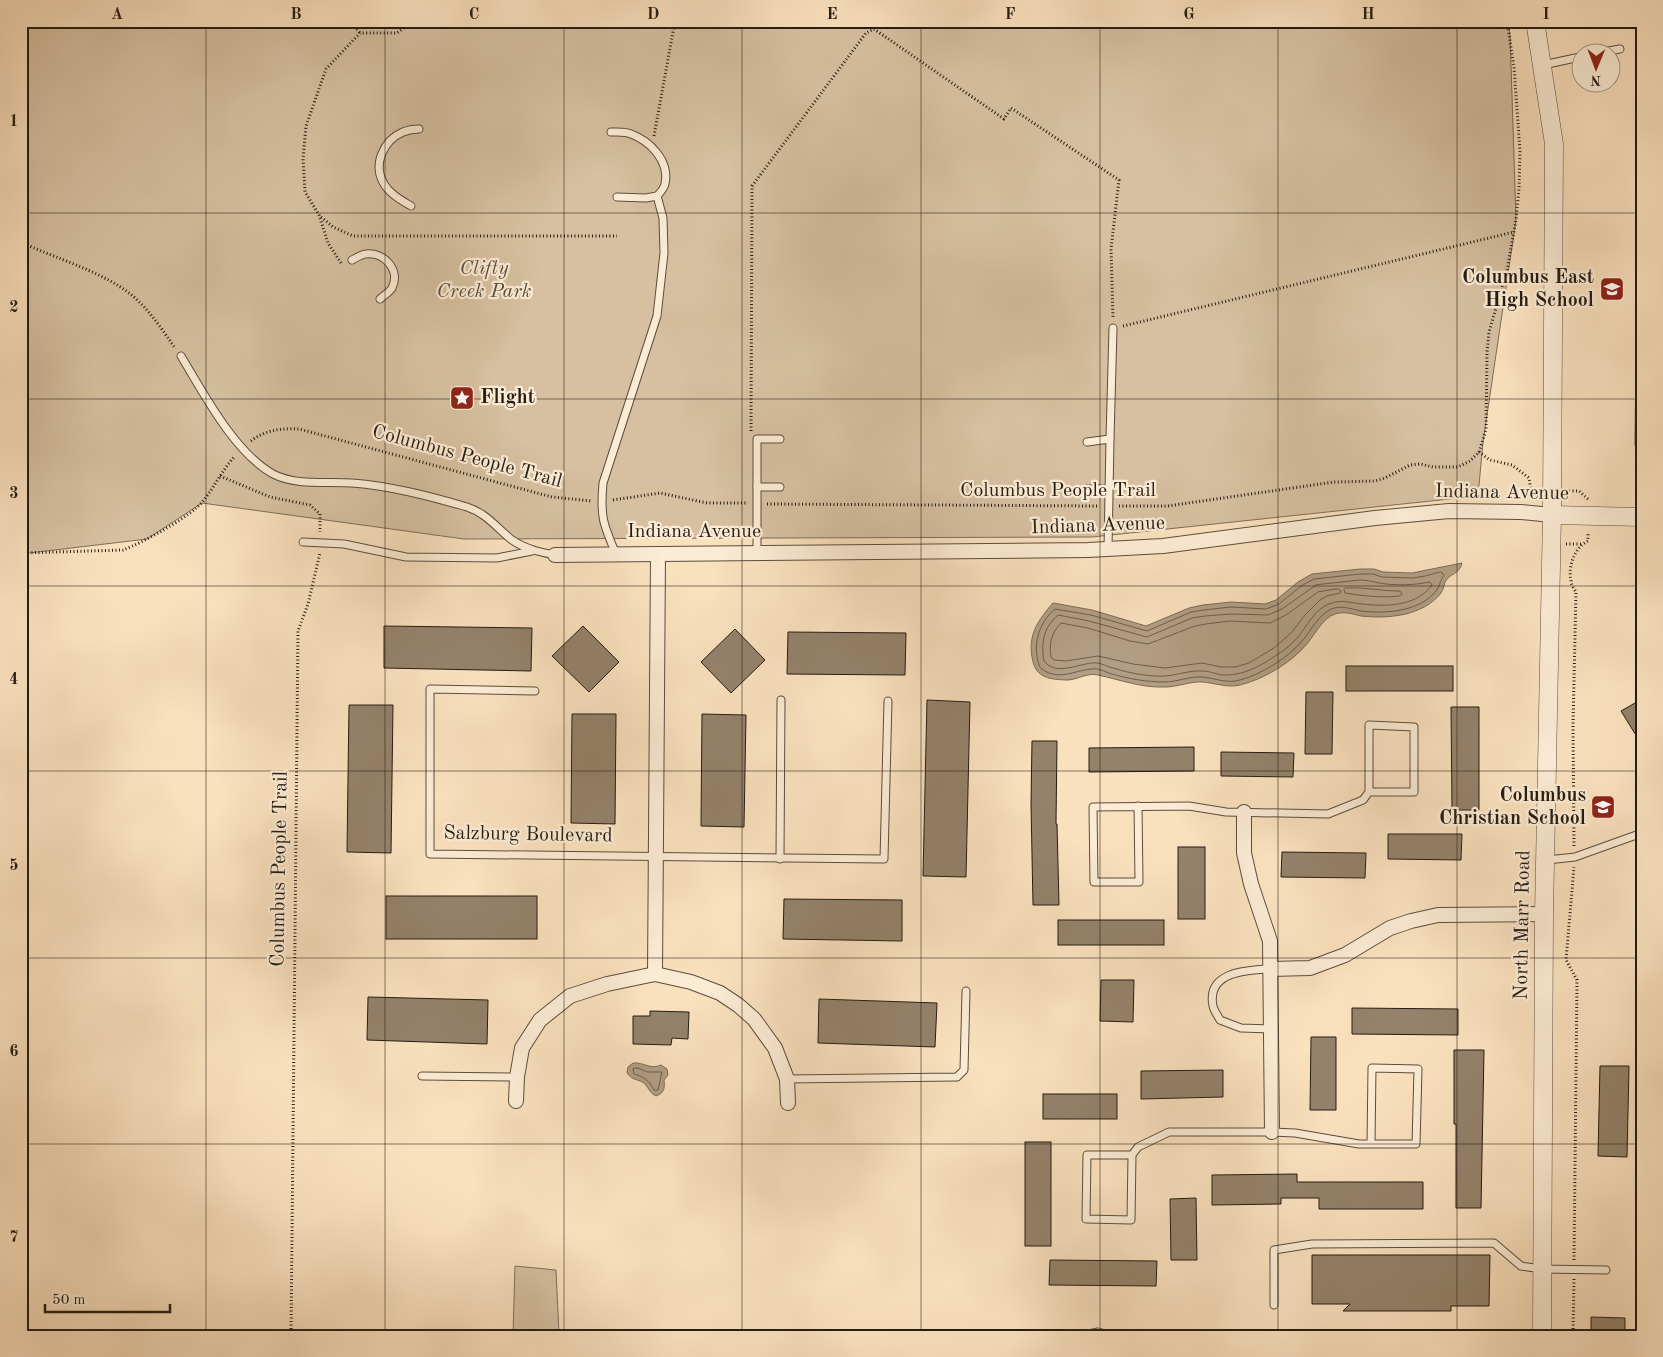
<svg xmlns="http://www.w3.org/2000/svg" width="1663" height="1357" font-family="'Old Standard TT',serif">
<rect width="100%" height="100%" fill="#fae1be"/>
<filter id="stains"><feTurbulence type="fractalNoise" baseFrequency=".004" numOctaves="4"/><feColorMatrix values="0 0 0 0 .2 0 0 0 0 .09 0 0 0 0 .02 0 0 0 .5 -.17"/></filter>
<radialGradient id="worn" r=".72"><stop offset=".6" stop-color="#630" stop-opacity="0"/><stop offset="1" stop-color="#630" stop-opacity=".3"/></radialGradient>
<g fill="#d6c0a1" stroke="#7e6e5a">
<path d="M21,21h1486l3,13 6,186 -33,222 -5,54 -386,41 -628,2 -262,-36 -55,36 -126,15z"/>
<path d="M515,1266l41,4 3,65 -46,-1z"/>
</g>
<g fill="#b29e84" stroke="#7a6a56">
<path d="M1462,563c-3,12 -12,10 -17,19 -1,4 -2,8 -4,11 -18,23 -53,26 -80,23 -9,-2 -16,-5 -26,-2 -12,4 -20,20 -28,30 -16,19 -43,35 -67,41 -13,3 -25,-2 -37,-3 -13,-1 -25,5 -38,5 -23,1 -44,-7 -67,-12 -11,-3 -22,6 -33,5 -18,-1 -30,-3 -33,-23 -4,-22 6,-37 21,-54l39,7 54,16 43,-18 14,-3 28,-3 34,2 11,-4 22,-18 14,-8 48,-5h14l9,3 29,1z"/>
<path d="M633,1063c11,-1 17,7 28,2l6,4 1,6 -4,5c1,9 0,13 -8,16 -6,-3 -7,-7 -11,-12 -7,-6 -11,-2 -18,-11l1,-6z"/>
</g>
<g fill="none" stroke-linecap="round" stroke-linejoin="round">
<g stroke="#6c5d4b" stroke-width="1">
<path d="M1441,572l3,3c-3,4 -4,9 -6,13 -15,24 -53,26 -77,23 -10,-2 -19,-6 -30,-2 -12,6 -20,21 -28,31 -15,18 -41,34 -63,40 -13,4 -25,-2 -38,-3 -12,-1 -25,5 -37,5 -17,0 -36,-3 -53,-8 -5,-1 -9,-4 -14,-5 -18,-2 -38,14 -56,0 -4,-3 -4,-8 -5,-13 -3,-18 5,-36 18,-47l36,6 56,16 44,-19 13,-2 27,-3 35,2 13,-5 22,-18 13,-7 46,-5h13l9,3 31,1 12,-2z"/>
<path d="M1360,580c8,0 13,2 20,3 15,3 35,2 50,-1l2,3c-15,21 -45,22 -69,19 -12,-1 -22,-5 -34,0 -14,5 -22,22 -31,33 -5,6 -13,13 -20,17 -17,12 -35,22 -56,21 -6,-1 -13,-4 -19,-4 -13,-1 -25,4 -38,5 -16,1 -36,-3 -52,-8 -5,-1 -10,-4 -15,-5 -16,-2 -41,15 -54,-2 -3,-18 -1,-33 14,-46l31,6 58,16 45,-19 13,-2 26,-2 37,1 14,-6 34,-24z"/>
<path d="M1346,588c18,-1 35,3 54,3l2,3 -2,2c-19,2 -36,0 -55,-3l-1,-3z"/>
<path d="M1338,589l3,2 -1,2 -13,3 -7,4 -15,15 -13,17 -18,16 -25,15 -14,4h-14l-19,-4 -37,5 -32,-4 -35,-8 -32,5 -12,-1 -3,-3c-2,-13 0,-24 10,-34l27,5 42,13 18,3 47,-18 11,-2 24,-3 40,2 16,-8 32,-23z"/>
<path d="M638,1068l9,4h15l-4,18h-4c-5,-10 -10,-13 -20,-16l-1,-5z"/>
</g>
</g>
<g fill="#94826b" stroke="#251c12">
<path d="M384,626l148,2 -1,43 -147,-3z"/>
<path d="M583,626l36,36 -30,30 -37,-36z"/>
<path d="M735,629l30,31 -34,33 -30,-31z"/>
<path d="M788,632l118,1 -1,42 -118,-1z"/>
<rect x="1346" y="666" width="107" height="25"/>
<path d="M1306,692h27l-1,62h-27z"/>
<path d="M1642,699v46l-21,-34z"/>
<path d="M927,700l43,2 -4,175 -43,-1z"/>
<path d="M349,705h44l-2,148 -44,-1z"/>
<path d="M1451,707h28v103h-27z"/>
<path d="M572,714h44l-1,110 -44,-1z"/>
<path d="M702,714l44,1 -2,112 -43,-1z"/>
<path d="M1032,741h25l-1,83h1l2,81h-26l-2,-101z"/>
<path d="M1194,747v24l-105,1v-24z"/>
<path d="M1221,752l73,1 -1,24 -72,-1z"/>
<path d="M1388,834h74l-1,26 -73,-1z"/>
<rect x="1178" y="847" width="27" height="72"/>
<path d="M1282,852l84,1 -1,25 -84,-1z"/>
<rect x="386" y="896" width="151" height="43"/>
<path d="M784,899l118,1v41l-119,-2z"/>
<rect x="1058" y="920" width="106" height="25"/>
<path d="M1101,980h33l-1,42 -33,-1z"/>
<path d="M368,997l120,3 -1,44 -120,-4z"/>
<path d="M819,999l118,4 -2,44 -117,-4z"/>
<path d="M1352,1008l106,1v26l-106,-1z"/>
<path d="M650,1011l39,1 -1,27 -16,-1 -1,7 -38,-1v-28h17z"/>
<path d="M1311,1037h25v73h-26z"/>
<path d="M1454,1050h30l-3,158h-25v-84h-2z"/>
<path d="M1600,1066h29l-2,91 -29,-1z"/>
<path d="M1223,1070v27l-82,2v-28z"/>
<rect x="1043" y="1094" width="74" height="25"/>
<rect x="1025" y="1142" width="26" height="104"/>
<path d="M1297,1174v8h126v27h-104v-11h-38v6l-69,1v-30z"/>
<path d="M1196,1198l1,62h-26l-1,-61z"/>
<path d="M1312,1255h178l-1,51h-38v5h-108l7,-7h-38z"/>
<path d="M1050,1260l107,1 -1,25 -107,-1z"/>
<path d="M1591,1317l34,1v18h-34z"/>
</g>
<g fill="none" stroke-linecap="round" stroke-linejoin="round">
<defs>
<g id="service">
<path d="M1603,52l17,-3"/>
<path d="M1543,65l37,-8"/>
<path d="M611,132c6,0 14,-1 20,2 19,7 39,27 34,50 -1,4 -5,9 -8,12l-11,2 -29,-1"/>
<path d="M1642,169l-3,275 3,17"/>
<path d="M411,206c-10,-6 -21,-12 -27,-22 -12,-20 0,-44 19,-52 5,-2 11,-3 16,-3"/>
<path d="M352,260c4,-2 10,-6 14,-6 18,-2 35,16 26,34 -2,4 -9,8 -12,11"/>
<path d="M181,356c23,38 53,96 92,118 23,12 54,7 79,9 39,3 77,13 115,24 19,6 30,21 45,33 13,9 28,12 43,15"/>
<path d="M1110,439l3,-111"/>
<path d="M1087,442l23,-3 -2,110"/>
<path d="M757,487h23"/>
<path d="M1087,489h21"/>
<path d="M303,542l41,2 62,13 91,1 35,-7"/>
<path d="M757,553v-114h23"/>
<path d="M616,554c-13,-30 -16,-38 -13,-71l54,-167 7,-63 -1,-35 -6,-22"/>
<path d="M535,691l-105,-2v165l454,5 4,-158"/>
<path d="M1138,806l1,76h-45l-1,-75 96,-1 37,6 102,2 35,-14 6,-8h45v-65l-45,-2v67"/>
<path d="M780,859l1,-159"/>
<path d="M1547,860l28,-3 67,-24"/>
<path d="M1271,969c-23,1 -65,2 -58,37 1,5 5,10 7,14l21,8 30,1"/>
<path d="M422,1076l95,1"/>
<path d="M787,1079l170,-2 7,-7 2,-79"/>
<path d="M1132,1155h-45l-1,64 45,1 1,-65 6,-8 31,-15h103l23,1 64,11h57l2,-75 -46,-1 -1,76"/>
<path d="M1274,1305v-55l38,-6 182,-1 27,23 21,3 64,1"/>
<path d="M1080,1336l18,-4 16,4"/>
</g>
<g id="minor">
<path d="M555,555l533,-5 75,-4 212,-28 74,-7 72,1 31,3"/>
<path d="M1244,812v41l7,31 19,57 2,191"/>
<path d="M1271,969l39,-1 35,-13 45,-27 21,-7 27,-6 106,-1"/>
<path d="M655,974l3,-420"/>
<path d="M516,1101l1,-24 5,-29 18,-28 30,-24 37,-12 48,-10 36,8 29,11 18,12 16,14 21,29 12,31 1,24"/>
</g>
<g id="tertiary">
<path d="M1535,21l19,123 -2,371 -8,399 -2,422"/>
<path d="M1552,515l90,2"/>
</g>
</defs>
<use href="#service" stroke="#5a4d3d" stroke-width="9"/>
<use href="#minor" stroke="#5a4d3d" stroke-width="16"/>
<use href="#tertiary" stroke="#5a4d3d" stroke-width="19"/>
<g stroke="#251c12" stroke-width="3" stroke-dasharray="1 2.5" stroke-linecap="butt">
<path d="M350,21l10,12"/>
<path d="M654,136l21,-115"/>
<path d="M321,217l12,10 20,9h264"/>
<path d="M21,242c35,17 84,30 113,55 17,15 29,34 41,51"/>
<path d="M341,263l-13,-20 -9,-28 -14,-23 -2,-33 3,-33 20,-57 34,-36h37l16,-12"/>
<path d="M1123,326l391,-94"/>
<path d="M751,431l1,-245 114,-153 8,-4 130,90 7,-11 108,72 -8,69 2,69"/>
<path d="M251,441c14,-11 31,-13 48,-12l253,68 40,4"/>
<path d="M1479,452l11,8 22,5 17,13 3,21"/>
<path d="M220,476l50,21 40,8 10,9v18"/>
<path d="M1569,491h10l10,9"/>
<path d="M613,500l47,-7 47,10h41"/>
<path d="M767,504l331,2"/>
<path d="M1119,506h49l166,-24 41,-1 10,-3 25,-13 10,-1 13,3h25l12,-6 9,-9 7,-22 1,-78 2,-20 18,-62 9,-50 3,-32 1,-37 -6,-84 -7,-46"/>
<path d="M1566,544h15"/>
<path d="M21,553l102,-3c19,-7 69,-34 80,-49 12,-15 20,-32 32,-45"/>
<path d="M1574,846l-1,-121 3,-133c-2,-3 -5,-8 -5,-11 -3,-15 3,-33 17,-40v-8"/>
<path d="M1574,1260l3,-280 -11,-20 8,-93"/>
<path d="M291,1336l7,-705 10,-27 12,-51"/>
<path d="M1573,1336l1,-57"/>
</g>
<use href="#service" stroke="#fcecd5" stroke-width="7"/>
<use href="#minor" stroke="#fcecd5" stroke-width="14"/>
<use href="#tertiary" stroke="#fcecd5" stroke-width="18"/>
</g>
<path fill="none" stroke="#251c12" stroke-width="1" stroke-opacity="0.55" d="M206,21v1315M385,21v1315M564,21v1315M742,21v1315M921,21v1315M1100,21v1315M1278,21v1315M1457,21v1315M21,213h1621M21,399h1621M21,586h1621M21,771h1621M21,958h1621M21,1144h1621"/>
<defs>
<symbol id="school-square" viewBox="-11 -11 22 22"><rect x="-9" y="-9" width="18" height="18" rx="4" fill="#8f2418" stroke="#fcecd5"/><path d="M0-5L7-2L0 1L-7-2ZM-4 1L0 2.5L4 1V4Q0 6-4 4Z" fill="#fff"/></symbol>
<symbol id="sight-square" viewBox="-11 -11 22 22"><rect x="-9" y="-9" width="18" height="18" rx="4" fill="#8f2418" stroke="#fcecd5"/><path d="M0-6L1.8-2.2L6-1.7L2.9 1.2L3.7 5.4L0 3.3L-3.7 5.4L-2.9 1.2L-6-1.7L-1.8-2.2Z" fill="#fff"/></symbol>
</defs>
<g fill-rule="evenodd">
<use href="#school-square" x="1598" y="275" width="28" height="28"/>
<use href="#sight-square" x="448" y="384" width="28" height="28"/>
<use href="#school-square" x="1589" y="793" width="28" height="28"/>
</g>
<g text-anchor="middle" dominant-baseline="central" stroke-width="4.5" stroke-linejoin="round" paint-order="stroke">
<g font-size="20" font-style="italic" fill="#5a4d3d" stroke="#fcecd5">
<text x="484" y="269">Clifty<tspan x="484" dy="23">Creek Park</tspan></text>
</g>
<g font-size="20" font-weight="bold" fill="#251c12" stroke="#fcecd5" text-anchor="end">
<text x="1594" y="278">Columbus East<tspan x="1594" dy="23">High School</tspan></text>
<text x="480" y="398" text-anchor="start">Flight</text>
<text x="1586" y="796">Columbus<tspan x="1586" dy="23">Christian School</tspan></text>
</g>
<g font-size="20" fill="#251c12" stroke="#fcecd5">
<text transform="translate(467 457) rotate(15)">Columbus People Trail</text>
<text x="1058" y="491">Columbus People Trail</text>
<text transform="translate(1502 493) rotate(1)">Indiana Avenue</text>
<text transform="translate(1098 526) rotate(-2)">Indiana Avenue</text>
<text x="694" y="532">Indiana Avenue</text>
<text transform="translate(528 835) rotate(1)">Salzburg Boulevard</text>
<text transform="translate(280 869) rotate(-89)">Columbus People Trail</text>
<text transform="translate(1523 925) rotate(-89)">North Marr Road</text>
</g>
</g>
<rect width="1663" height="1357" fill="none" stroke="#fae1be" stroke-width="55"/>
<g transform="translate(1596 68) rotate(181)"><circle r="24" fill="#fcecd5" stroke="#a69987"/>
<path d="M0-4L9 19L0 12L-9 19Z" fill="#8f2418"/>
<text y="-8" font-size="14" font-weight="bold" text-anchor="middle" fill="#251c12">N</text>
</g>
<path d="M45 1304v8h125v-8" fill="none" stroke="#251c12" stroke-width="2.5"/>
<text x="52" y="1304" font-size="15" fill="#251c12" stroke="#fcecd5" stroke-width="4" paint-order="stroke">50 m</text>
<rect x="28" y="28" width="1608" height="1302" fill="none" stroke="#251c12" stroke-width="2"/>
<g font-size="16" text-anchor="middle" font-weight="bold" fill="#251c12">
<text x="117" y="19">A</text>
<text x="296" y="19">B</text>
<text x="474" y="19">C</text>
<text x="653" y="19">D</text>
<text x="832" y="19">E</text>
<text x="1010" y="19">F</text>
<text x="1189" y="19">G</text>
<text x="1368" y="19">H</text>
<text x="1546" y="19">I</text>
<text x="14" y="126">1</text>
<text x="14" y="312">2</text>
<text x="14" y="498">3</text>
<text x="14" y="684">4</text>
<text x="14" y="870">5</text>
<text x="14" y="1056">6</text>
<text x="14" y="1242">7</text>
</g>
<rect width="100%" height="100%" filter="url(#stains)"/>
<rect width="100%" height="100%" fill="url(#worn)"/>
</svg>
